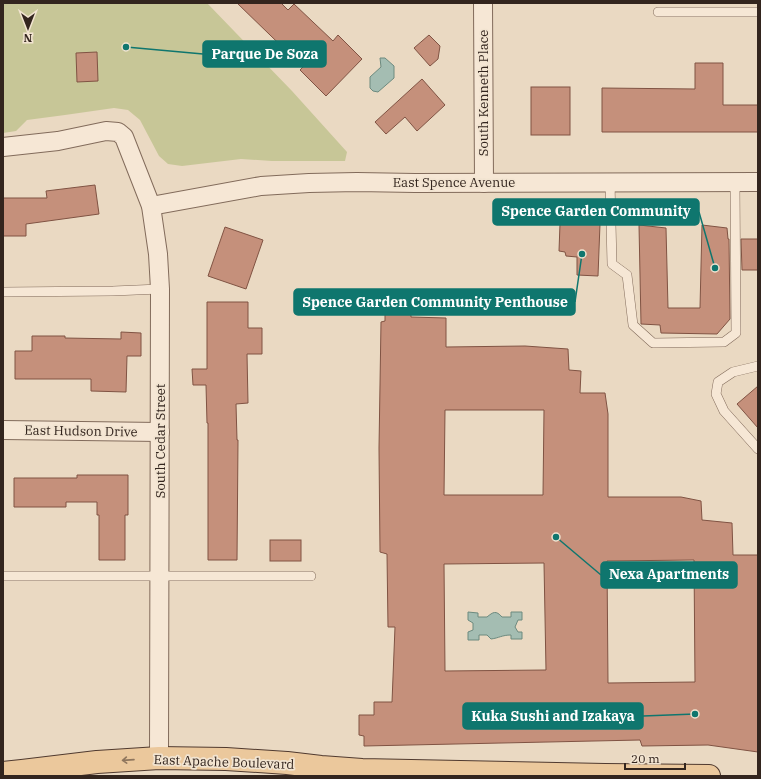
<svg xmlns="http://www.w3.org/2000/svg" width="761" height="779" font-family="'IBM Plex Serif',serif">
<rect width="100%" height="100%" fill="#ead9c2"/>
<path fill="#c7c697" d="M3,3h204l85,88 55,61 -2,9h-73l-31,-2 -59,7 -14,-2 -9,-8 -19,-36 -12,-10 -14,-2 -49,7 -38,5 -11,11 -13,2z"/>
<g fill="#a4bdb2" stroke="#6c8a7f">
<path d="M380,58h5l9,8v12l-16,14 -5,-1 -3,-3v-11l11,-10z"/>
<path d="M468,612l10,1v4h9c6,-5 9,-7 15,0h9v-5h11v8h-4l-3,7 3,5h4v7h-11v-4c-9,0 -12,3 -20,4l-4,-4h-8v5h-11v-8l5,-2v-7l-5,-3z"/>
</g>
<g fill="#c5907b" stroke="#805343" fill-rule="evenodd">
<path d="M237,3h44l7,7 6,-6 39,37 5,-6 24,24 -36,37 -26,-26 3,-3z"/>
<path d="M429,35l11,11 -2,13 -8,7 -16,-18z"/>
<path d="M97,52l1,29 -21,1 -1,-29z"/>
<path d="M695,63h28v42h35v27h-156v-44l93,1z"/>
<path d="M422,79l23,26 -28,26 -12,-14 -19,17 -11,-12z"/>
<rect x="531" y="87" width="39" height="48"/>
<path d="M95,185l4,29 -73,10v12h-23v-38h44l-1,-7z"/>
<path d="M560,224h40l-2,52 -21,-1v-18l-11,-1 -1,-4 -6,-1z"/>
<path d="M639,225l27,3 2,80h32l2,-83 25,3 1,11h1l1,80 -13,15 -56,-1 -1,-8 -19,-1z"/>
<path d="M225,227l38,13 -17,49 -38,-13z"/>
<path d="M741,239h17v31h-16z"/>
<path d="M410,301l1,16 35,1v29l79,-1 43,3 1,21 12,1 -1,22h25l3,21v83h73l20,4 1,19 30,3 1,32h25v197l-50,-7 -66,1 -2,-6 -276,6v-10l-5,-1v-20h15v-13h18l3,-75h-7l-1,-73 -7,-2 -1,-104 2,-126 4,-1v-19zM445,410h99l-1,85h-99zM694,560l1,122 -87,1 -1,-122zM544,563l2,107 -101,1 -1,-107z"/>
<path d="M207,302h41v26h14v26h-15l1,49 -12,1 1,36h1l-1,120h-29v-137h-1l-1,-38h-13l-1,-16h15z"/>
<path d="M121,332l20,1v23h-14l-1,36 -35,-1v-12h-76v-28h17v-15h33v2l56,1z"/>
<path d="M758,386v42l-21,-24z"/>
<path d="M77,475h51v40h-3v45h-26v-45h-2v-13h-31v5h-52v-29h63z"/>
<rect x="270" y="540" width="31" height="21"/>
</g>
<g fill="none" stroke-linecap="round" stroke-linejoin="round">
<defs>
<g id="lane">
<path d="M658,12h100"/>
<path d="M610,182l2,82 15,11 6,50 20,18 71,-1 12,-9 -1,-151"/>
<path d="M3,292l110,-1 47,-2"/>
<path d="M758,366l-25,6 -15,10 -2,12 8,17 34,38"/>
<path d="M3,576h308"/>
</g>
<g id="street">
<path d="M483,3l1,180"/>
<path d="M3,147l55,-6 48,-10 12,1 6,5 27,69 7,48 2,35 -1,469"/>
<path d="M151,206l110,-20 48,-3 48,-1 58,1 343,-1"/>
<path d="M3,430l157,2"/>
</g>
<path id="primary" d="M3,773l19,-2 75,-9 62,-4 67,1 61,4 34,4 41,3 243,5 104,1"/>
</defs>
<use href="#lane" stroke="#826b5b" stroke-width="10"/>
<use href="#street" stroke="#826b5b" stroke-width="20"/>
<use href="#primary" stroke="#503a2f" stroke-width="24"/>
<use href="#lane" stroke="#f6e7d5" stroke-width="9"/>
<use href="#street" stroke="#f6e7d5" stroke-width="18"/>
<use href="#primary" stroke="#ebc89c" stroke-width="22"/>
</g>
<defs><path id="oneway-shaft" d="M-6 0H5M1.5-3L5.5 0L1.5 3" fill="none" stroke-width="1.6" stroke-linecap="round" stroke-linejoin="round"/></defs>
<use stroke="#8f765d" href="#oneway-shaft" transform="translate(128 760) rotate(176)"/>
<g text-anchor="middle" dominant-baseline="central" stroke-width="3.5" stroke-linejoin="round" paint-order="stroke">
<g font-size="13" fill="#33251e" stroke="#f2e4d1">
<text transform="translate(483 93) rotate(-90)">South Kenneth Place</text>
<text x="454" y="182">East Spence Avenue</text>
<text transform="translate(81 431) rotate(1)">East Hudson Drive</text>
<text transform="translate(160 441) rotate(-90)">South Cedar Street</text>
<text transform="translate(224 762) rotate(2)">East Apache Boulevard</text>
</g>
</g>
<path fill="none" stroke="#0f766e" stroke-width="1.5" d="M126 47L203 54M715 268L699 212M582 254L575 302M556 537L601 575M695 714L643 716"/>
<g fill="#0f766e" stroke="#f2e4d1" stroke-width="1.5">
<circle cx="126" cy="47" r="4"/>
<circle cx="715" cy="268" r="4"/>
<circle cx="582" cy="254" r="4"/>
<circle cx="556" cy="537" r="4"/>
<circle cx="695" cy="714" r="4"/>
</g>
<g fill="#0f766e" stroke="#0f766e" stroke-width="1.5">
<rect x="203" y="41" width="123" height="26" rx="4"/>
<rect x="493" y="199" width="206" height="26" rx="4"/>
<rect x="294" y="289" width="281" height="26" rx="4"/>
<rect x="601" y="562" width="136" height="26" rx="4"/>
<rect x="463" y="703" width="180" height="26" rx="4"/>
</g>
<g font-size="14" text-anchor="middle" font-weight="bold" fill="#fff">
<text x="265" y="59">Parque De Soza</text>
<text x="596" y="216">Spence Garden Community</text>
<text x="435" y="307">Spence Garden Community Penthouse</text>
<text x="669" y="579">Nexa Apartments</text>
<text x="553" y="721">Kuka Sushi and Izakaya</text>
</g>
<rect width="761" height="779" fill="none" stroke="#33251e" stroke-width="8"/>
<g transform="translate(28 28) rotate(180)" stroke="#f2e4d1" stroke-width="3" paint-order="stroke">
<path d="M0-3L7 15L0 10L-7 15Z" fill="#33251e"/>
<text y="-6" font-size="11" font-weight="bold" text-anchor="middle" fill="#33251e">N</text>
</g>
<path d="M625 763v6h60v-6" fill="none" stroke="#33251e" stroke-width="2"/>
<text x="631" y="763" font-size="12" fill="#33251e" stroke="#f2e4d1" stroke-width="3" paint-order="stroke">20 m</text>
</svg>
